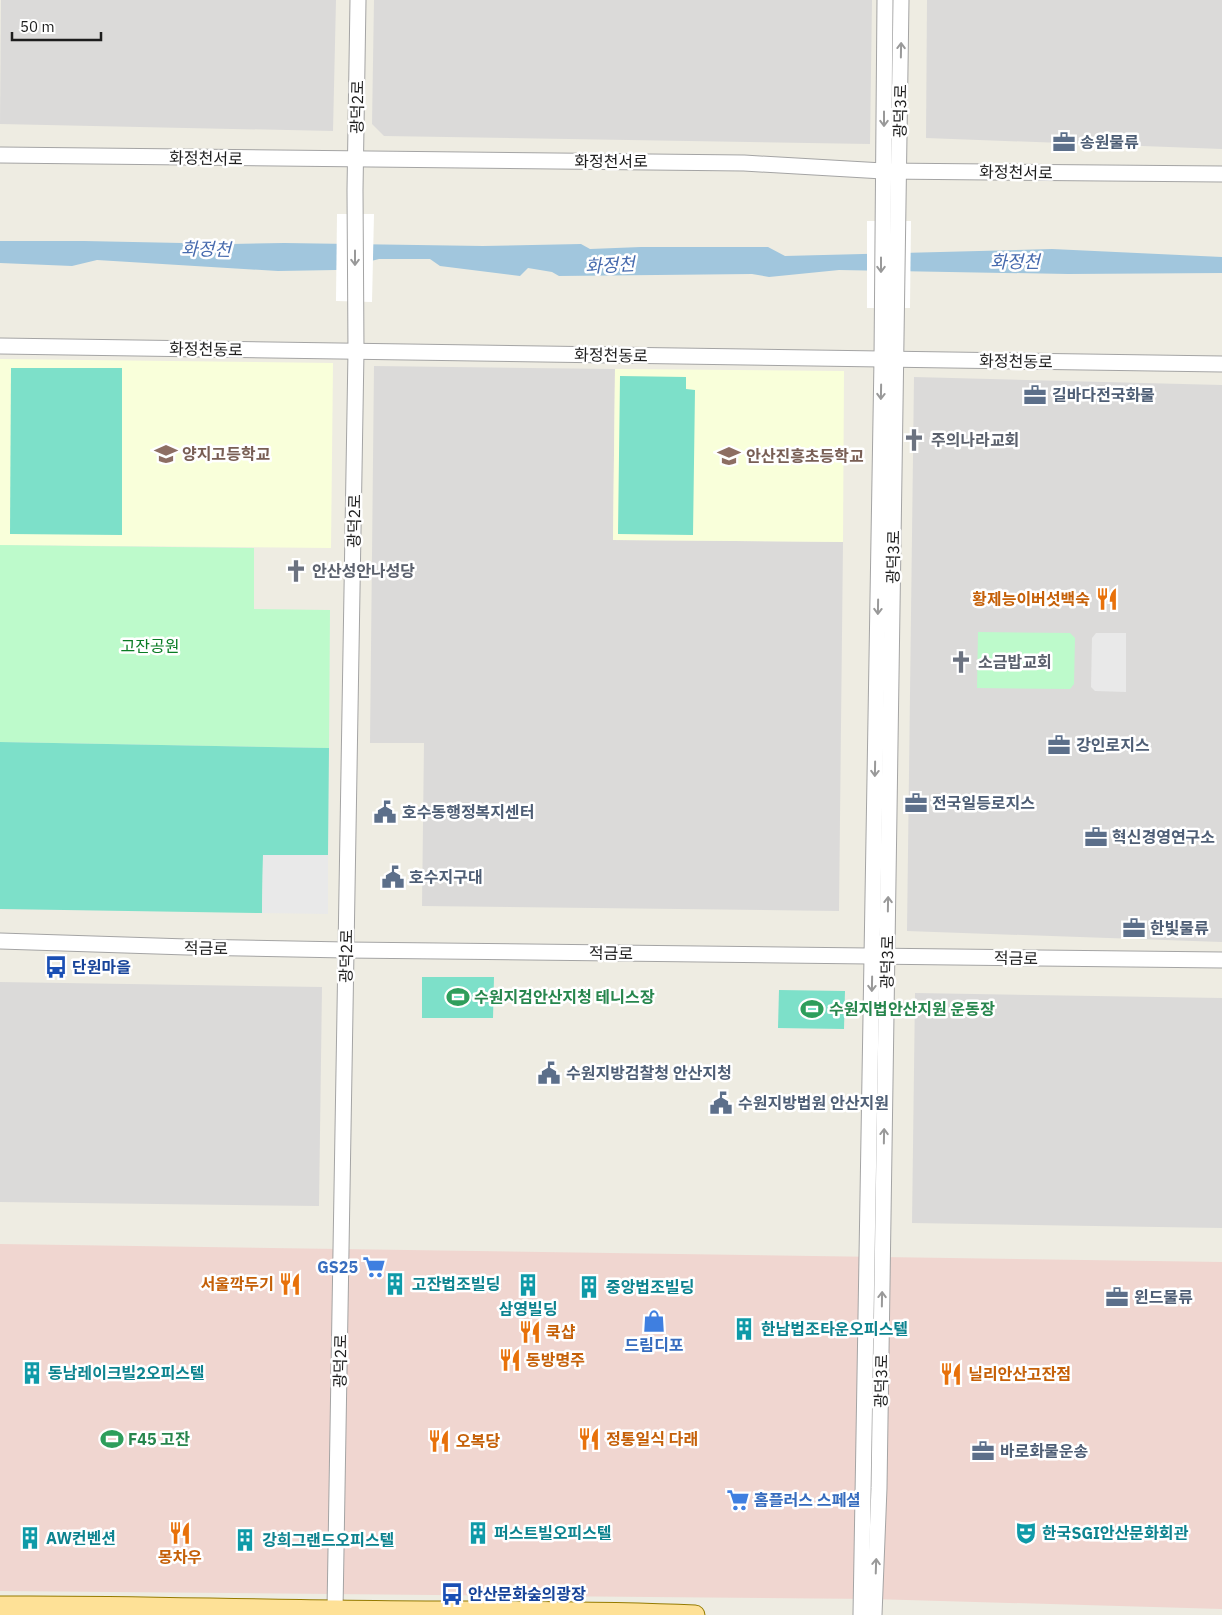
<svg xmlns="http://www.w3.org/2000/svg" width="1222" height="1615" font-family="'IBM Plex Sans','Noto Sans KR',sans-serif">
<rect width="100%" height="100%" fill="#eeece2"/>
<g fill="#dbdad9">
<path d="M1,0h335l-3,131 -333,-7z"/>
<path d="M374,0h498l-2,144 -486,-8 -12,-12z"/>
<path d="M927,0h295v149l-296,-11z"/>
<path d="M374,366l241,3 -2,171 230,2 -4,369 -417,-5 2,-163h-54z"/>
<path d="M914,377l308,8v557l-315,-11z"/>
<path d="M0,982l322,5 -3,219 -319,-4z"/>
<path d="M915,993l307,5v230l-310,-5z"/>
</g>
<path fill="#f0d6d0" d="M0,1244l1222,18v347l-350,-10 -872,-8z"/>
<g fill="#f9ffda">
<path d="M0,359l333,4 -2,185 -331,-3z"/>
<path d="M615,369l229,2 -1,171 -230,-2z"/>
</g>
<g fill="#bdfacb">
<path d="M0,545l254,3v61l76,1 -1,138 -329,-6z"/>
<path d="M978,632l92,1 5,5 -1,46 -4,5 -93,-1z"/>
</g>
<g fill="#7de0c9">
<path d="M11,368h111v167l-112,-1z"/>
<path d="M620,376l66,1v12l9,1 -2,145 -75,-1z"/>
<path d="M0,742l329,6 -1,107h-65l-1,58 -262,-4z"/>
<path d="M422,977h72l-1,41h-71z"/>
<path d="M779,990l66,1 -1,38 -66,-1z"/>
</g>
<g fill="#e9e9e9">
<path d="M1096,633h30v59l-31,-1 -4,-4 1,-49z"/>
<path d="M263,855h65v59l-66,-1z"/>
</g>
<path fill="#a1c6dd" d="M0,241h84l147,3 53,-1 199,3 98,-2 9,5 51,-2h127l17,9 267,-7 170,8v16l-154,1 -229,-4 -70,7 -17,-3 -193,2 -7,-4 -24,-4 -8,8 -80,-10 -10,-7h-51l-43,11 -58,1 -181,-11 -25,6 -72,-3z"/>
<g fill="#fff">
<path d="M337,214h37l-2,88 -36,-1z"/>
<path d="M867,221h44l-1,87h-43z"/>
</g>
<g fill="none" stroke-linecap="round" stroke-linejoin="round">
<defs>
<g id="tertiary">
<path d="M0,155l744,8 139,8 339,3"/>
<path d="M0,346l1222,18"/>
<path d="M0,941l187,6 159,3 876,10"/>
<path d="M335,1610l21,-1259 -1,-161 3,-190"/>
<path d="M861,1615l21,-1256 3,-359"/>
<path d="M874,1615l5,-127 22,-1488"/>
</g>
<path id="primary" d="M0,1606c112,-1 224,3 336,4 120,2 240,0 359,5"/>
</defs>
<use href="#tertiary" stroke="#a4a4a4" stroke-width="17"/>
<use href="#primary" stroke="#957b00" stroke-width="21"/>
<use href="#tertiary" stroke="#fff" stroke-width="15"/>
<use href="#primary" stroke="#fee197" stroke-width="19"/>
</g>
<defs><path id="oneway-shaft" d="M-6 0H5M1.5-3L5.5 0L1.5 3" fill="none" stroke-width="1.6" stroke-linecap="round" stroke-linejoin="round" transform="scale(1.25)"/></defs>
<g stroke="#999">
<use href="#oneway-shaft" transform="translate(901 50) rotate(-89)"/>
<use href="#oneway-shaft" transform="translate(884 119) rotate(90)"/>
<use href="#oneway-shaft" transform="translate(355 258) rotate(90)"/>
<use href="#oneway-shaft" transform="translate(881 265) rotate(90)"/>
<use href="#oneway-shaft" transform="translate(881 392) rotate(91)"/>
<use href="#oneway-shaft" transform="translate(878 607) rotate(91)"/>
<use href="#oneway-shaft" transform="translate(875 769) rotate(91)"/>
<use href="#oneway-shaft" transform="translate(888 904) rotate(-89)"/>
<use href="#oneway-shaft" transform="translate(872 984) rotate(91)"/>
<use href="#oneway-shaft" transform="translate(884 1136) rotate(-89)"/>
<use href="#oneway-shaft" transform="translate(882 1299) rotate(-89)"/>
<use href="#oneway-shaft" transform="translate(876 1566) rotate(-88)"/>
</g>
<defs>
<symbol id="office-bare" viewBox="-9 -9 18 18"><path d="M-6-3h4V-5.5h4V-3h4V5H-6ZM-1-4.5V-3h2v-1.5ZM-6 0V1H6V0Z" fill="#5c6f8a" stroke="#fff" stroke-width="2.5" paint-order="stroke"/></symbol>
<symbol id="church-bare" viewBox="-9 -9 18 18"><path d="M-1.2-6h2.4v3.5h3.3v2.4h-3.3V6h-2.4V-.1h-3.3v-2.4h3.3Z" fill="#6b7280" stroke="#fff" stroke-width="2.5" paint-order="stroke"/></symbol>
<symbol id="school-bare" viewBox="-9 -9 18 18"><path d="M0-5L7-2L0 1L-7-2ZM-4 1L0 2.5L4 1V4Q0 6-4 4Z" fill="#8d6e63" stroke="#fff" stroke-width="2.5" paint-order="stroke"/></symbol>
<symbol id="restaurant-bare" viewBox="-9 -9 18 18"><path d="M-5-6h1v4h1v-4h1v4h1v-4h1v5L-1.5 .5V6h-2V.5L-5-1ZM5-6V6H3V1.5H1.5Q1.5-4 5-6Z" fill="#e8710a" stroke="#fff" stroke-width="2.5" paint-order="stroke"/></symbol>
<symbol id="civic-bare" viewBox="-9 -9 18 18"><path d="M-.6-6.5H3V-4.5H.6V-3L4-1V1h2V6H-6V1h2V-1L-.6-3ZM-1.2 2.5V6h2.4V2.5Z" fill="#5c6f8a" stroke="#fff" stroke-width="2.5" paint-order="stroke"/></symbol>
<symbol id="bus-bare" viewBox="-9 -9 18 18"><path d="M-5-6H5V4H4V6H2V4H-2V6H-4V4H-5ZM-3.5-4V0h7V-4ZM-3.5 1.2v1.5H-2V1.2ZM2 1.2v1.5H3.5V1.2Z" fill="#1a4fb4" stroke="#fff" stroke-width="2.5" paint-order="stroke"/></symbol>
<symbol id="stadium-bare" viewBox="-9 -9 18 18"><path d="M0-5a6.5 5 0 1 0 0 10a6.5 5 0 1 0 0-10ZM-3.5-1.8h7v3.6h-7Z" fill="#2e9e5b" stroke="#fff" stroke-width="2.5" paint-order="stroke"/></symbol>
<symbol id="supermarket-bare" viewBox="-9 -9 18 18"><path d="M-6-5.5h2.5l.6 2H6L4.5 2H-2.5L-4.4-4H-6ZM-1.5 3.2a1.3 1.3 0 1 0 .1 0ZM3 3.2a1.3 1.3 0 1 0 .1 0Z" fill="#3f7fe0" stroke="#fff" stroke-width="2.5" paint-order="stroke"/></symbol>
<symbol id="building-bare" viewBox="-9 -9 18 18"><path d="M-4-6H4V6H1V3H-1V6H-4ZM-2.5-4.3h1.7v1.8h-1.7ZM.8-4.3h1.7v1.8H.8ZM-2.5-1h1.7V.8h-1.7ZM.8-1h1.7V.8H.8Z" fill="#0f9aa8" stroke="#fff" stroke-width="2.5" paint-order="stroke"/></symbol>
<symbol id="shop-bare" viewBox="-9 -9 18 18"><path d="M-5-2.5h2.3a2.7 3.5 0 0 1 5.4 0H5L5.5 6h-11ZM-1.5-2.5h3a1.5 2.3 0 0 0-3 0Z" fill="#3f7fe0" stroke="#fff" stroke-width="2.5" paint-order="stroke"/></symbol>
<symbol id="theatre-bare" viewBox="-9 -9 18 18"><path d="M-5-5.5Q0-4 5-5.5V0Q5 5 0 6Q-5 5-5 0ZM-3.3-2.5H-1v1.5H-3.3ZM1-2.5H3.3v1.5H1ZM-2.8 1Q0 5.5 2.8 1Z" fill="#0f9aa8" stroke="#fff" stroke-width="2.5" paint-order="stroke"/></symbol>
</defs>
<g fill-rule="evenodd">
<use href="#office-bare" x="1048" y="126" width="32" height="32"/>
<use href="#office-bare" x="1019" y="379" width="32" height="32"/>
<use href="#church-bare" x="898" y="424" width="32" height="32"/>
<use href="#school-bare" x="150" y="438" width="32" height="32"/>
<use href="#school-bare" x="713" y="440" width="32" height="32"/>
<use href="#church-bare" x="280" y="555" width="32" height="32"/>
<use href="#restaurant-bare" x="1091" y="583" width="32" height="32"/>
<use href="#church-bare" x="945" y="646" width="32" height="32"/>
<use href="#office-bare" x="1043" y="729" width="32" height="32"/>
<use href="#office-bare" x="900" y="787" width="32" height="32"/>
<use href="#civic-bare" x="369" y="796" width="32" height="32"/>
<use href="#office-bare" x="1080" y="821" width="32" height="32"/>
<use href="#civic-bare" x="377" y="861" width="32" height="32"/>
<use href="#office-bare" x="1118" y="912" width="32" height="32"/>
<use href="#bus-bare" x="40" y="951" width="32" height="32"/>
<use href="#stadium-bare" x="442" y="981" width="32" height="32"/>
<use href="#stadium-bare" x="796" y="993" width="32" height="32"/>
<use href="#civic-bare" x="533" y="1057" width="32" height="32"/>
<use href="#civic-bare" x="705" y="1087" width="32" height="32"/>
<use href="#supermarket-bare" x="358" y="1251" width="32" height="32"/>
<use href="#restaurant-bare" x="274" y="1268" width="32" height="32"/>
<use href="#building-bare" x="379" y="1268" width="32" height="32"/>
<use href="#building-bare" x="512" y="1269" width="32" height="32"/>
<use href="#building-bare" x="573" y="1271" width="32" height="32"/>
<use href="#office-bare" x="1101" y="1281" width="32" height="32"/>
<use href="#shop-bare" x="638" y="1305" width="32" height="32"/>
<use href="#building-bare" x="728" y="1313" width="32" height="32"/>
<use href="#restaurant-bare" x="514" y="1316" width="32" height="32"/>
<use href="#restaurant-bare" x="494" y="1344" width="32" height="32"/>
<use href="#building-bare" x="16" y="1357" width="32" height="32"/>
<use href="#restaurant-bare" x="935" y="1358" width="32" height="32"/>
<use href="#stadium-bare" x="96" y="1423" width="32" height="32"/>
<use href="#restaurant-bare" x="573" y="1423" width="32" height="32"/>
<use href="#restaurant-bare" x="423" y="1425" width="32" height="32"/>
<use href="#office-bare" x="967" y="1435" width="32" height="32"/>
<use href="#supermarket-bare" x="722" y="1484" width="32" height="32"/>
<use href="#restaurant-bare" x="164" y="1517" width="32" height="32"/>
<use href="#building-bare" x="462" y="1517" width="32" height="32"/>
<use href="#theatre-bare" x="1010" y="1517" width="32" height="32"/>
<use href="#building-bare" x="14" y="1522" width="32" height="32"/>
<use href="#building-bare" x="229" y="1524" width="32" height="32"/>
<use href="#bus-bare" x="436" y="1578" width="32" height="32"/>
</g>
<g text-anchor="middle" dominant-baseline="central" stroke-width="5" stroke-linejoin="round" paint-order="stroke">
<g font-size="16" fill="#1d1d1d" stroke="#fff">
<text transform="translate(357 107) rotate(-89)">광덕2로</text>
<text transform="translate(900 111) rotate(-89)">광덕3로</text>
<text transform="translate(206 158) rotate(1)">화정천서로</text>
<text x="611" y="161">화정천서로</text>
<text transform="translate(1016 172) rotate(1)">화정천서로</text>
<text transform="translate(206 349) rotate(1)">화정천동로</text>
<text transform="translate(611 355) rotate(1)">화정천동로</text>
<text transform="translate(1016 361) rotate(1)">화정천동로</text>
<text transform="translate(354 521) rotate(-89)">광덕2로</text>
<text transform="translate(893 557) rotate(-89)">광덕3로</text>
<text transform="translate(206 948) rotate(1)">적금로</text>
<text transform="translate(611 953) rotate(1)">적금로</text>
<text transform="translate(346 956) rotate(-89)">광덕2로</text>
<text transform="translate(1016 958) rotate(1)">적금로</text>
<text transform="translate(887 962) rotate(-89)">광덕3로</text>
<text transform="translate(340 1361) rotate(-89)">광덕2로</text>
<text transform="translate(881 1381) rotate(-89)">광덕3로</text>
</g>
<g font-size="16" font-weight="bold" fill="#4e5e75" stroke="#fff" text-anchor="start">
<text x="1080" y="142">송원물류</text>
<text x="1052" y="395">길바다전국화물</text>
<text x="1076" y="745">강인로지스</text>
<text x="932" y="803">전국일등로지스</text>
<text x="402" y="812">호수동행정복지센터</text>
<text x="1112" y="837">혁신경영연구소</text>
<text x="409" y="877">호수지구대</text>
<text x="1150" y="928">한빛물류</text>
<text x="566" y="1073">수원지방검찰청 안산지청</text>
<text x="738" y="1103">수원지방법원 안산지원</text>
<text x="1134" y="1297">윈드물류</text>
<text x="1000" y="1451">바로화물운송</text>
</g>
<g font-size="16" font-weight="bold" fill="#5b616d" stroke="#fff" text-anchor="start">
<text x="931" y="440">주의나라교회</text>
<text x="312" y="571">안산성안나성당</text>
<text x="978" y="662">소금밥교회</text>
</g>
<g font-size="16" font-weight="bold" fill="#785e54" stroke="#fff" text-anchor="start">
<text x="182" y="454">양지고등학교</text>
<text x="746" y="456">안산진흥초등학교</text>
</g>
<g font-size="16" font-weight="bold" fill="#c56008" stroke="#fff" text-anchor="start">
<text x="1090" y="599" text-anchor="end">황제능이버섯백숙</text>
<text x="274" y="1284" text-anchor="end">서울깍두기</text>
<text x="546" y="1332">쿡샵</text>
<text x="526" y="1360">동방명주</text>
<text x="968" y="1374">닐리안산고잔점</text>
<text x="606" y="1439">정통일식 다래</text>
<text x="456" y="1441">오복당</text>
<text x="180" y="1557" text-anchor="middle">몽차우</text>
</g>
<g font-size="16" fill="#097c24" stroke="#fff">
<text x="150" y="646">고잔공원</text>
</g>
<g font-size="16" font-weight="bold" fill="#164399" stroke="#fff" text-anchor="start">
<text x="72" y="967">단원마을</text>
<text x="468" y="1594">안산문화숲의광장</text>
</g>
<g font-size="16" font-weight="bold" fill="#27864d" stroke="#fff" text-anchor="start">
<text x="474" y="997">수원지검안산지청 테니스장</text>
<text x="829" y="1009">수원지법안산지원 운동장</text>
<text x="128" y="1439">F45 고잔</text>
</g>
<g font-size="16" font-weight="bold" fill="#366cbe" stroke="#fff" text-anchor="end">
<text x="358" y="1267">GS25</text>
<text x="654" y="1345" text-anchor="middle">드림디포</text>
<text x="754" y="1500" text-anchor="start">홈플러스 스페셜</text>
</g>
<g font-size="16" font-weight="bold" fill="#0d838f" stroke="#fff" text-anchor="start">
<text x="412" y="1284">고잔법조빌딩</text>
<text x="606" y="1287">중앙법조빌딩</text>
<text x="528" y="1309" text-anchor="middle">삼영빌딩</text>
<text x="761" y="1329">한남법조타운오피스텔</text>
<text x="48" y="1373">동남레이크빌2오피스텔</text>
<text x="494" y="1533">퍼스트빌오피스텔</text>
<text x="1042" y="1533">한국SGI안산문화회관</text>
<text x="46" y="1538">AW컨벤션</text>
<text x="262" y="1540">강희그랜드오피스텔</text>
</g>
<g font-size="18" font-style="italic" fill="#476bae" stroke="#fff">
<text transform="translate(206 249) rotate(1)">화정천</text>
<text x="1015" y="261">화정천</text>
<text transform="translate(610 265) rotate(-3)">화정천</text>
</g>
</g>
<path d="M12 32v8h89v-8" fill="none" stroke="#1d1d1d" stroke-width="2.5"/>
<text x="20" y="32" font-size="15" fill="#1d1d1d" stroke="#ffffff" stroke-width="4" paint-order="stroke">50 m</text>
</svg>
